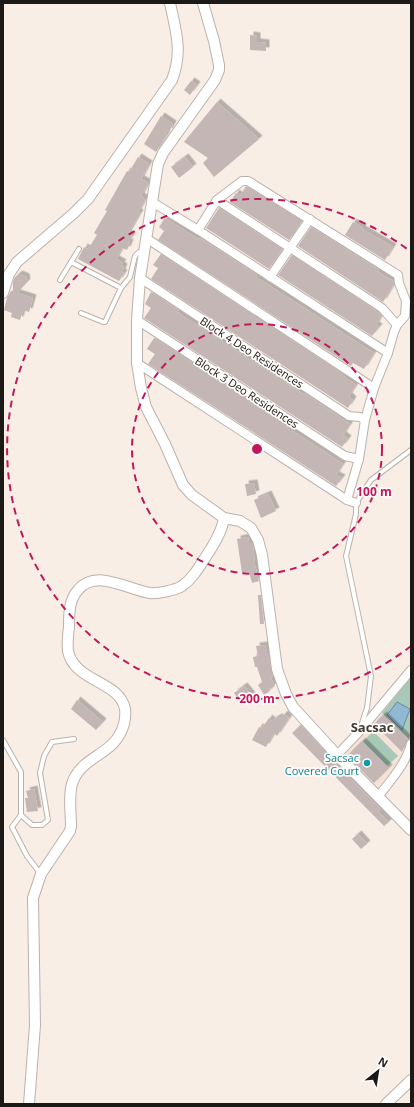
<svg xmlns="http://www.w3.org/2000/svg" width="414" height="1107" font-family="'Open Sans',sans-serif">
<defs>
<filter id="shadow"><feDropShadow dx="3.5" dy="-3.5" stdDeviation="0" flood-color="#0004"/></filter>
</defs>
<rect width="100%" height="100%" fill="#f8eee6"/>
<path fill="#f4e3d6" d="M382,713l27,26 -5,18 -26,35 -35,-35z"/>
<g fill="#a8c9b8">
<path d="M411,676v57l-2,6 -27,-26z"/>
<path d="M373,731l25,25 -11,10 -24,-24z"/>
</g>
<path fill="#92b9d4" stroke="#6f899b" d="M397,702l13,7 -8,21 -15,-15z"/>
<g fill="#c3b6b4" filter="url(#shadow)">
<path d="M250,35l7,1v6l9,1v8l-16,-1z"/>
<path d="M191,81l6,4 -7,10 -6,-5z"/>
<path d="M217,102l42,37 -45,38 -11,-14 5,-5 -24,-16z"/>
<path d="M161,116l12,8 -4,8 -6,-4 4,6 -11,18 -12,-8z"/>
<path d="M138,157l11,7 -8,15 7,4 -7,13 4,3 -7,13 2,1 -12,21 4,2 -4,6 2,1 -3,7 -5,-2 -6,11 7,4 -2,2 3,2 -2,5 2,1 -5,8 -41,-22 6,-12 4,2 2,-3 7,-11 -3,-2 13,-22 -2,-1 22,-39 2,1z"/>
<path d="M185,157l8,10 -14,11 -8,-11z"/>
<path d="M246,186l56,35 -13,19 -59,-38 6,-9 4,3z"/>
<path d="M219,208l63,41 -13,20 -63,-41z"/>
<path d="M165,218l33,21 2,-1 57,37 -1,2 118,76 -10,16 -11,-6 -2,3 -193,-126 6,-9 -5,-4z"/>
<path d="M353,222l10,6 -1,1 31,18 -8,13 -40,-25z"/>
<path d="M311,227l68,43 -1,2 15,9 1,3 -11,18 -85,-56z"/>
<path d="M161,254l184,121 -1,2 12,8 -7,11 4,4 -5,8 -197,-129 7,-11 -5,-3z"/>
<path d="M292,255l86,57 3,4 -5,9 3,2 -7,9 -94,-61z"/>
<path d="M19,274l7,3 1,5 -10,11 16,5 -4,14 -6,-2 -3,10 -9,-3 1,-4 -8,-3 3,-12 4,-7h2v-9l2,-5z"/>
<path d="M151,292l28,18 -2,2 126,82 1,-1 46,31 -7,11 5,4 -6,8 -198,-129 7,-10 -6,-4z"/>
<path d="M154,338l123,80 -1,2 67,44 -7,11 6,3 -6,8 -188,-122 7,-10 -8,-5z"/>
<path d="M254,483l2,11 -9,2 -2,-12z"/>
<path d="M268,494l8,17 -15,7 -7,-18z"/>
<path d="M248,537l1,6h3l1,2 2,20 4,16 -7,2 -3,-11 -7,1 -5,-34z"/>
<path d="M258,595h3l3,29h-4z"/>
<path d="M265,645l8,31 -2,2 4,8 -6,3 1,2 -6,4 -6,-10 4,-3 -5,-15h-2l-2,-10 5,-1 -2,-10z"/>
<path d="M244,686l9,11 -10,8 -9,-12z"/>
<path d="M77,700l26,22 -7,8 -25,-21z"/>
<path d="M284,714l5,4 -12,18 -3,-3 -8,14 -14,-7 7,-13 3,1 7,-10 3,3 6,-4 3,1z"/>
<path d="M383,715l25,24 -6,13 -28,-28z"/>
<path d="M301,725l31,35 49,49 -3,2 11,11 -5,4 -92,-93z"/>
<path d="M362,741l27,27 -15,15 -27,-27z"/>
<path d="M34,789l4,22 -11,1 -2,-14h3l-2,-7z"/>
<path d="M358,834l9,10 -6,5 -9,-10z"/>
</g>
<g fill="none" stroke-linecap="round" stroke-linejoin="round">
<defs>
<g id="service">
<path d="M71,262l50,26"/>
<path d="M60,280l19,-31"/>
<path d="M81,313l22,9h2l16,-34 9,-11 5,-21 4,-4h4"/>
<path d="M361,726l6,-18 4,-32 -25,-120 10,-42v-11l15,-23 40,-30"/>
<path d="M3,740l18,32v43l11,10h10l6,-5 -8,-47 4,-17 8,-14 22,-3"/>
<path d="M21,815l-9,12 15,29 13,17"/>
</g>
<g id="minor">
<path d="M217,200l165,108 15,17"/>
<path d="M152,202l46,28 190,123"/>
<path d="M198,230l19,-30 25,-19h6l150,94 1,8 7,18 -1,15 -8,9 -3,7 -6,21 -14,35 -9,32 -6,39 -12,41 9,3"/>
<path d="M146,238l228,150"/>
<path d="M270,277l40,-58"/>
<path d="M140,278l209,138 11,1 5,3"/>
<path d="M137,320l208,136 14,3"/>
<path d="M137,363l210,137"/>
<path d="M337,755l22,-23 52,-62"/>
<path d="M378,797c12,-16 28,-33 33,-53"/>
</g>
<g id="tertiary">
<path d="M203,3l11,38 5,24v5l-4,10 -52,73 -5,11 -18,114 -3,42v43l4,25 5,19 19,37 18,41 9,10 32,23 16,3 11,7 7,12 4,15 15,114 9,25 7,13 44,48 74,75"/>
<path d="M3,293l6,-19 8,-12 57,-49 14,-14 84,-119c11,-29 4,-48 -2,-77"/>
<path d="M29,1104l6,-79 -2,-127 8,-24 29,-43 1,-5c0,-12 -3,-34 2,-45 11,-27 42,-25 51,-57 1,-5 2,-9 1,-15 -5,-28 -51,-27 -57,-58 -1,-8 0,-16 1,-24 0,-14 0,-27 9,-37 18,-22 51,0 72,3 7,1 26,-3 32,-7 10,-7 16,-17 23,-28 8,-12 17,-26 19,-40"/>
<path d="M386,1104l25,-24"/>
</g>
</defs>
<use href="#service" stroke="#bcb2ab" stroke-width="6"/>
<use href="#minor" stroke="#bcb2ab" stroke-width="10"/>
<use href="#tertiary" stroke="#bcb2ab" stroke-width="12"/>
<use href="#service" stroke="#fff" stroke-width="4"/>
<use href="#minor" stroke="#fff" stroke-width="8"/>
<use href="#tertiary" stroke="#fff" stroke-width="10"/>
</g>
<g fill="none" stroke="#c2185b" stroke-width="2" stroke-dasharray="7 5">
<circle cx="257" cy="449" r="125"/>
<path d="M411 646A250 250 0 1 1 411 252"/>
</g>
<circle fill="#0f9aa8" stroke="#fffcfb" stroke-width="1.5" cx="367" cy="763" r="4"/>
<g text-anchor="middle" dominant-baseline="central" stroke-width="3.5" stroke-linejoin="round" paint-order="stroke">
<g font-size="11" fill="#1c1916" stroke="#fffcfb">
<text transform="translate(252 352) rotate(33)">Block 4 Deo Residences</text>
<text transform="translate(247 392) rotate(33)">Block 3 Deo Residences</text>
</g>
<g font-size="11" fill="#0d838f" stroke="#fffcfb" text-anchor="end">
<text x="359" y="757">Sacsac<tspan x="359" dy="13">Covered Court</tspan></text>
</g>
<g font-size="13" font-weight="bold" fill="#413933" stroke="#fffcfb">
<text x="372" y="727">Sacsac</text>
</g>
</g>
<circle cx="257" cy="449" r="6" fill="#c2185b" stroke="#fffcfb" stroke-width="2"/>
<g font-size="12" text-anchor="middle" font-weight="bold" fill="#c2185b" stroke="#fffcfb" stroke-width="3.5" stroke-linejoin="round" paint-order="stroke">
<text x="374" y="496">100 m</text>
<text x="257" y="703">200 m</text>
</g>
<rect width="414" height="1107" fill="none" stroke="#1c1916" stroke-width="8"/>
<g transform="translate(378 1071) rotate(30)" stroke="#fffcfb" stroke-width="3" paint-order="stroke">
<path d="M0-3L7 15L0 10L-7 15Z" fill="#1c1916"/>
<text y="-6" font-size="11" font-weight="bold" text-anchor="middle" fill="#1c1916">N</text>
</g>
</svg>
